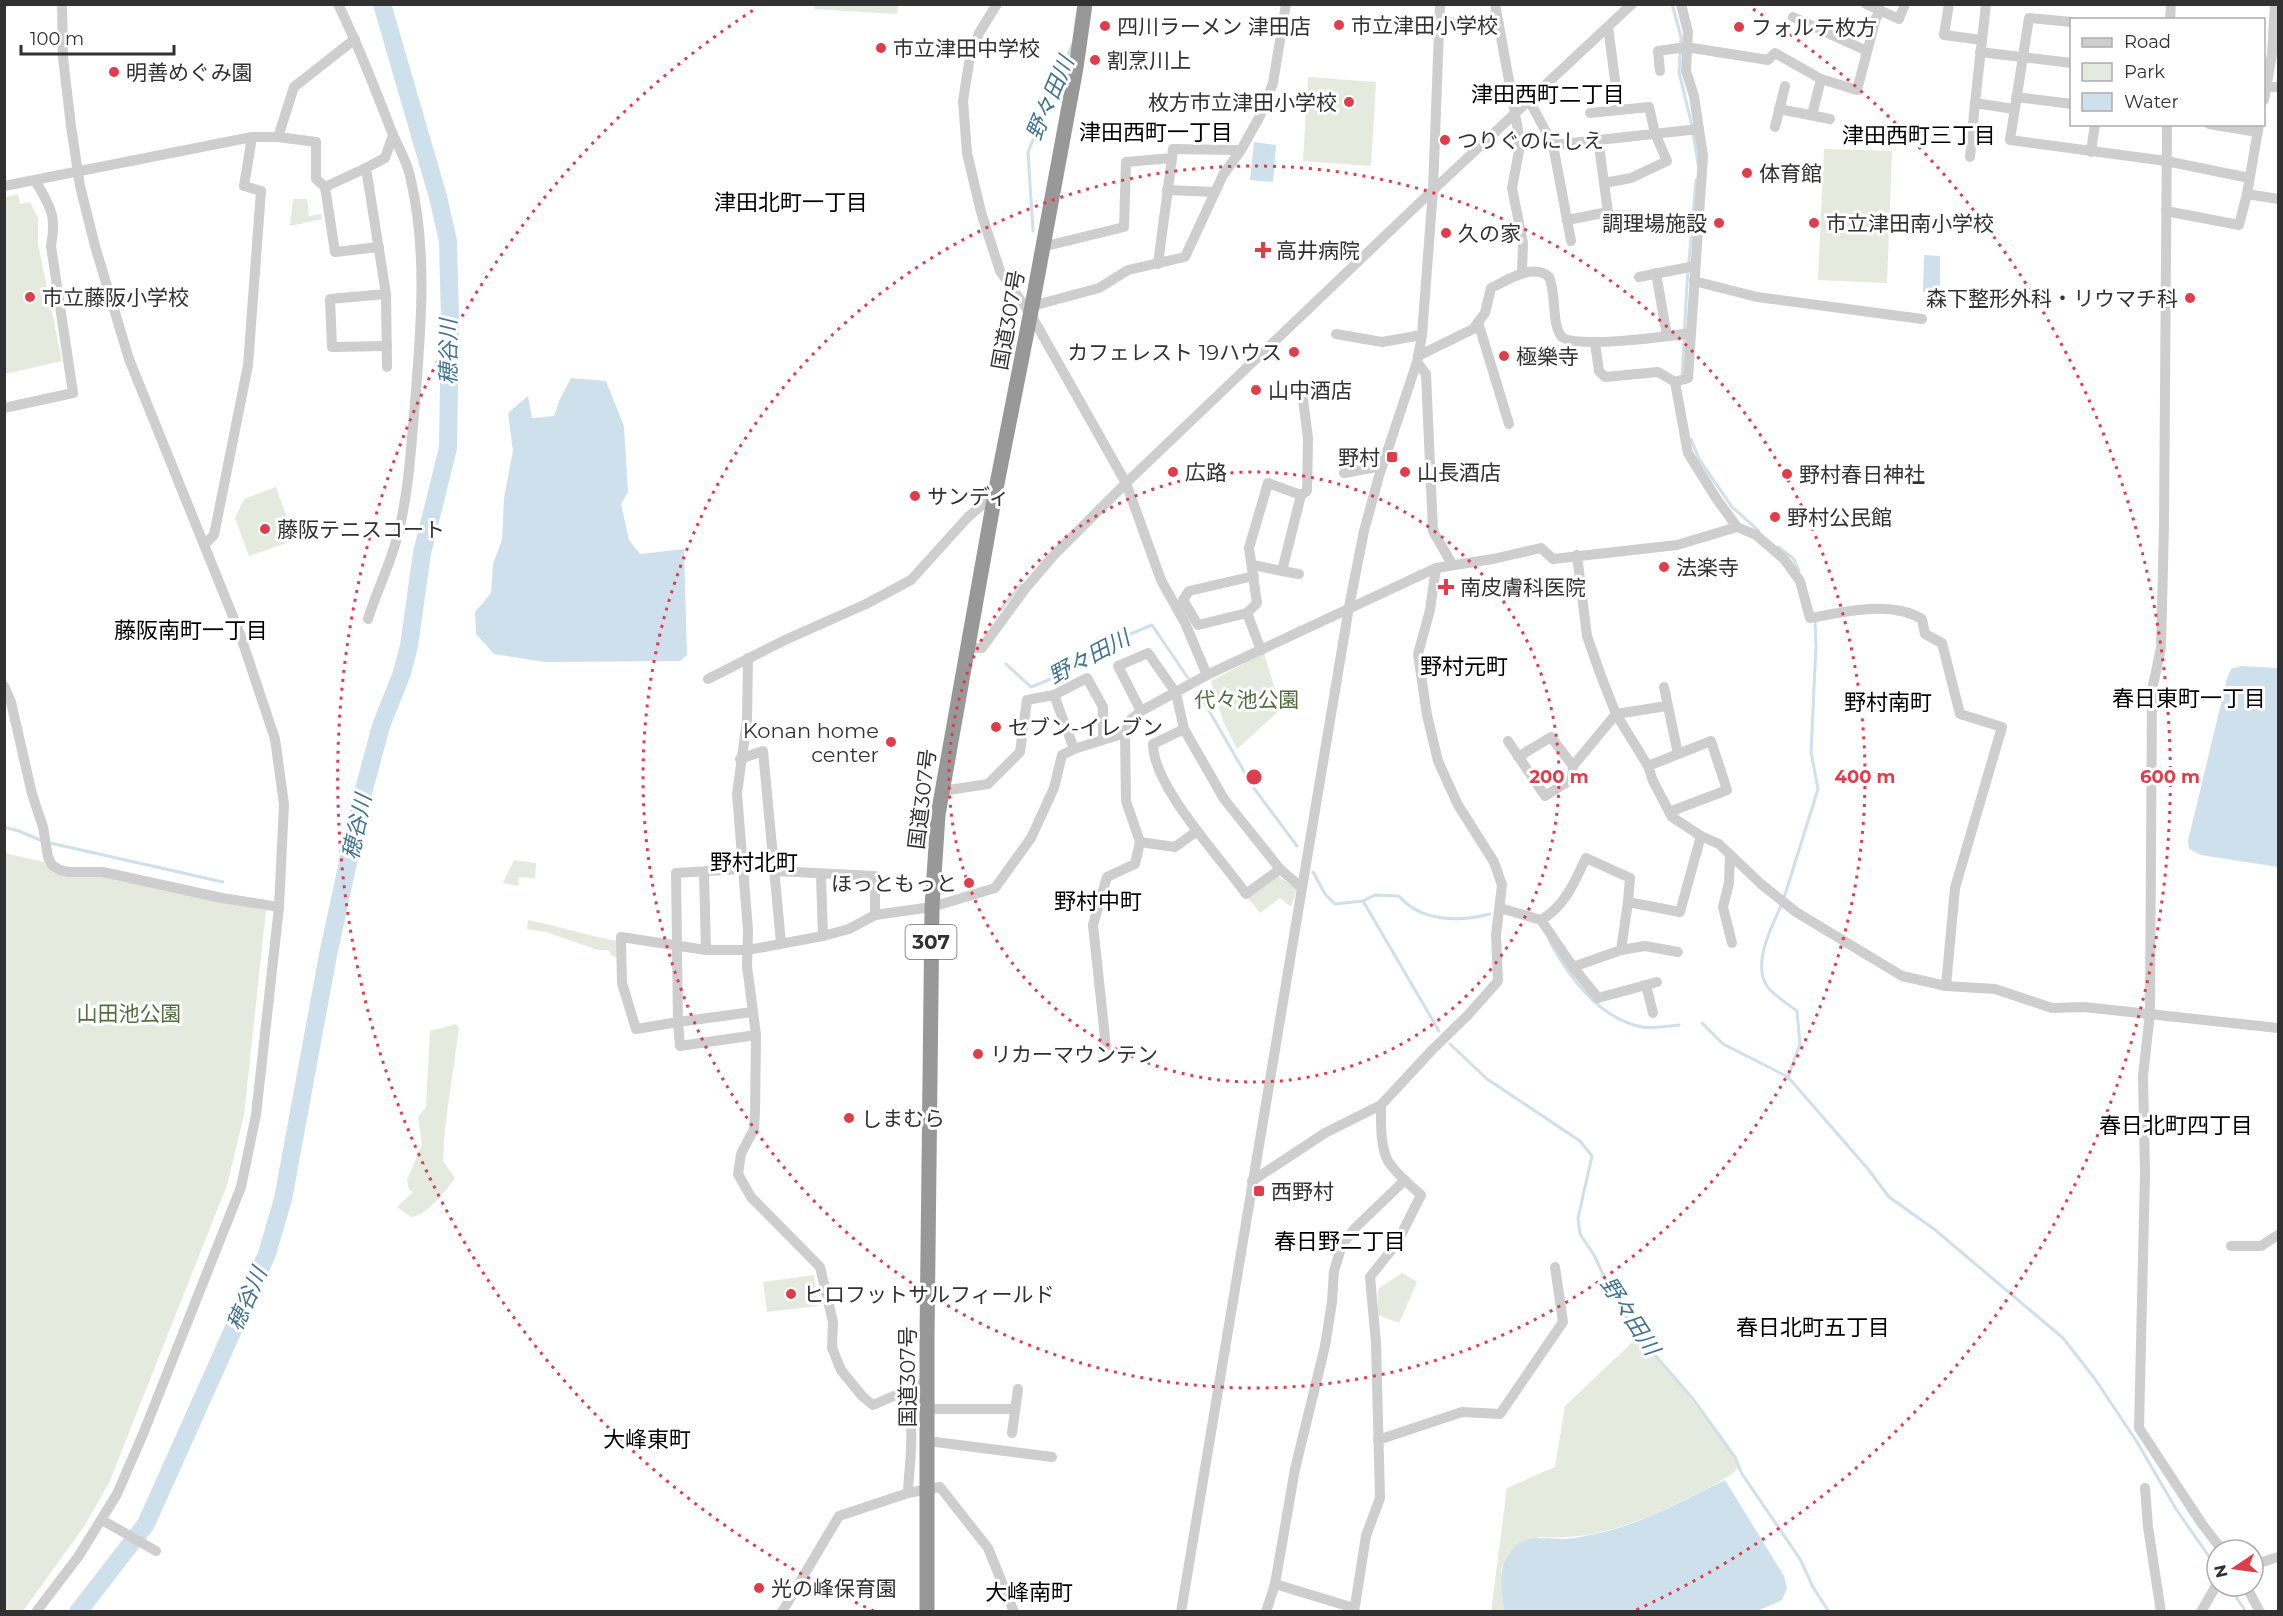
<svg xmlns="http://www.w3.org/2000/svg" width="2283" height="1616" font-family="Montserrat,'Noto Sans JP',sans-serif">
<rect width="100%" height="100%" fill="#fff"/>
<g fill="#e4eade">
<path d="M815,5v-1l83,1 -1,9 -83,-5z"/>
<path d="M1308,77l68,5 -5,84 -68,-5z"/>
<path d="M1824,149l68,2 -5,132 -69,-3z"/>
<path d="M18,194l2,10 10,-2 8,16v26l24,117 -57,13v-177z"/>
<path d="M293,199h14l2,17 12,-2 1,5 -32,7z"/>
<path d="M1612,210h20c0,21 -9,18 -27,23l-1,-15z"/>
<path d="M276,487l19,53 -46,16 -14,-38 9,-19z"/>
<path d="M1264,653l17,56 -44,40 -14,-28 -12,-40z"/>
<path d="M5,853l217,50 44,7 -22,205 -17,70 -118,298 -24,42 -62,86 -18,1z"/>
<path d="M514,860l22,3 -1,15 -16,-1 -1,9 -15,-3z"/>
<path d="M1278,876l19,13 -6,18 -11,-9 -20,15 -12,-15z"/>
<path d="M528,920c31,6 60,16 91,21l-1,17 -6,-2 -4,-6h-10l-52,-18 -19,-3z"/>
<path d="M456,1024l3,4 -14,99 -2,34 12,17c-9,12 -28,38 -44,39l-14,-10 16,-15 -4,-2 -2,-10 15,-36 -4,-27 8,-10 4,-76z"/>
<path d="M1402,1273l15,9 -18,41 -21,-8v-26z"/>
<path d="M814,1275l4,31 -51,6 -4,-30z"/>
<path d="M1638,1337l44,51 51,66 5,15c-16,13 -34,21 -52,30 -48,24 -93,42 -147,38l-38,32 3,42 -13,1 16,-124 48,-21 10,-61z"/>
</g>
<g fill="#cee0ec">
<path d="M1254,142l22,3 -3,37 -23,-2z"/>
<path d="M1924,255l16,1v37l-17,-1z"/>
<path d="M571,378l35,3 18,45 4,66 -7,12 8,36 11,14 44,-5 3,106 -7,6 -136,1 -50,-8 -18,-20 -1,-22 16,-19 2,-29 9,-24 2,-42 9,-47 -5,-38 20,-17 4,22 22,-2 6,-17z"/>
<path d="M2241,666l37,2v199l-77,-12 -12,-6 -1,-8 39,-162 4,-10z"/>
<path d="M1725,1480l59,96 3,12 -5,12 -27,12 -251,-1c-2,-26 -9,-42 11,-64 11,-12 33,-8 48,-8 7,0 15,-2 22,-3 50,-8 95,-34 140,-56z"/>
</g>
<g fill="none" stroke-linecap="round" stroke-linejoin="round">
<g stroke="#cee0ec" stroke-width="3">
<path d="M1672,4l9,33 -2,35 13,54"/>
<path d="M1693,132l5,32"/>
<path d="M1033,231l-5,-79 44,-107"/>
<path d="M1682,377l5,-93 9,-104"/>
<path d="M1691,439l8,20 33,48 27,24"/>
<path d="M1778,547l15,11 6,13"/>
<path d="M999,611l22,-26"/>
<path d="M1006,664l25,23 30,-12 50,-33 41,-17 36,53"/>
<path d="M1204,702l49,85 44,59"/>
<path d="M4,827l15,4 21,9"/>
<path d="M50,843l173,39"/>
<path d="M1313,872l12,22 10,10 28,-3 12,-6 24,1c22,26 60,26 91,18"/>
<path d="M1784,898l34,-109 -7,-37 5,-106 -1,-26"/>
<path d="M1363,901l76,130"/>
<path d="M1782,904c-10,21 -30,60 -15,82 6,9 21,18 30,25l3,33 -12,33"/>
<path d="M1549,940c20,37 49,78 93,87 11,2 25,-1 37,-2"/>
<path d="M1702,1023l21,21 65,33 80,92 21,28 45,32 129,109 32,41 42,63 39,67 41,59"/>
<path d="M1450,1044l37,35 93,62 12,15 -14,62 2,16 14,21 15,32 28,47 56,65 42,58 7,17 58,85 13,28 16,25"/>
<path d="M2229,1586l17,26"/>
</g>
<path stroke="#cee0ec" stroke-width="18" d="M78,1612l68,-88 121,-270 16,-55 45,-244 35,-162 18,-67 21,-53 7,-27 13,-93 26,-105 2,-129 -2,-78 -10,-44 -56,-193"/>
<g stroke="#cecece" stroke-width="10">
<path d="M338,4c20,41 37,84 53,126 6,15 16,31 19,46 18,74 11,153 5,227 -4,44 -6,88 -17,131 -7,29 -21,56 -30,85"/>
<path d="M997,4l-18,29 -10,30 -6,38 4,52 14,59 19,59 31,44 95,168 35,97 24,43 22,52"/>
<path d="M1495,4l23,126 1,21 -7,37 11,55 -1,29"/>
<path d="M1681,4l7,28 -2,39 8,25 9,60 -15,222 -13,4 13,71 28,45 21,29 19,8 28,24 16,22 10,37c34,-6 81,-18 112,1l3,15 17,9 18,71 42,13 -47,161 -9,98"/>
<path d="M1866,4l33,15 6,-15"/>
<path d="M1949,4l-5,31 38,5"/>
<path d="M1986,4l-11,99 39,6"/>
<path d="M1793,17l74,34"/>
<path d="M2170,20l1,-16"/>
<path d="M1439,22l60,2"/>
<path d="M2072,22l-43,-4 -19,122 156,21 83,17"/>
<path d="M1608,27l11,83"/>
<path d="M1980,52l92,11"/>
<path d="M1660,71l-2,-20 28,-4 82,13 7,-7 46,26 36,11 19,-72 5,-7"/>
<path d="M2264,87h14"/>
<path d="M2016,97l56,7"/>
<path d="M1529,100l24,45 18,96"/>
<path d="M2264,100l8,-46 3,-50"/>
<path d="M1779,109l51,10"/>
<path d="M1590,113l59,-6 6,26 12,28 -36,17 -27,5"/>
<path d="M1812,115l9,-36"/>
<path d="M2167,124l-3,401 -3,123 -9,42 -2,323 -7,63 2,97 -6,255 63,96 20,26"/>
<path d="M2209,124l49,8"/>
<path d="M1775,127l10,-41"/>
<path d="M278,137l38,5v37l9,8"/>
<path d="M1553,145l146,-16"/>
<path d="M2091,152l4,-28"/>
<path d="M1970,157l5,-54"/>
<path d="M366,168l-41,19 10,65 44,-5"/>
<path d="M4,186l248,-49h26l16,-50 61,-48"/>
<path d="M1167,190l48,2"/>
<path d="M2247,194l31,5"/>
<path d="M2166,211l73,14 8,-31 12,-70"/>
<path d="M1567,220l41,-8 -10,-73"/>
<path d="M1042,247l82,-20 2,-65 46,-4 1,-9 63,1"/>
<path d="M1158,264l14,-106"/>
<path d="M1656,273l11,63"/>
<path d="M1639,277l56,-11"/>
<path d="M1694,281l63,16 165,22"/>
<path d="M386,294l-56,5 2,48 55,-1"/>
<path d="M1032,306l67,-18 29,-18 57,-13 38,-82 18,-25 19,-34 13,-33 13,-79"/>
<path d="M1478,322l31,102"/>
<path d="M1336,334l46,8 40,-7"/>
<path d="M1595,343l4,28 6,6 53,-5 17,10"/>
<path d="M1418,356l55,-27 12,-16 6,-25c15,-7 43,-26 58,-11 8,18 2,44 12,59 9,14 109,0 129,-3"/>
<path d="M1417,362l9,12 7,157 19,33"/>
<path d="M387,367l-1,-73 -20,-126 19,-10 8,-23"/>
<path d="M4,408l69,-15 -22,-147c6,-32 -1,-39 -16,-66"/>
<path d="M1344,473l38,-7"/>
<path d="M1301,495l6,-4 1,-53 -5,-39"/>
<path d="M204,545l10,-10 34,-170 13,-174 -17,-5 8,-49"/>
<path d="M1577,555l10,81 14,40 15,38 32,52 5,15 19,36 29,19 18,8 42,40 35,28 106,64 44,10 49,3 57,19 32,-1 194,21"/>
<path d="M1253,565l29,6"/>
<path d="M1247,613l-49,12 -15,-25 6,-9 65,-15"/>
<path d="M967,648h15l43,-59 29,-34 72,-72 307,-293 199,-186"/>
<path d="M1261,650l-14,-37 10,-10 -8,-55 19,-65 33,12 -19,76 17,3"/>
<path d="M748,658l-1,62 -10,74 11,136 -1,36 9,69 -1,78 -1,16 -13,25 -3,20 13,23 69,70 13,55 -1,26 9,22 21,26 11,9 55,-24"/>
<path d="M708,679l77,-39 81,-36 45,-24 57,-63 27,-23"/>
<path d="M4,686l7,16 21,92 11,33 5,30 4,8 8,5 9,2h34l119,26 57,9"/>
<path d="M1664,687l14,67"/>
<path d="M1054,695l33,-17 16,29v31"/>
<path d="M1141,711l-23,-45 30,-13 28,40 8,36 40,70 56,70 -34,25c-25,-36 -93,-107 -93,-150l31,-15"/>
<path d="M1508,741l37,55 27,-17 1,-13 43,-52 51,-8"/>
<path d="M1518,757l33,-20 22,29"/>
<path d="M740,759l23,-8 18,192"/>
<path d="M1648,766l63,-25 16,49 -58,22"/>
<path d="M942,791l46,-7 32,-32 7,-52 27,-5 20,54"/>
<path d="M1140,842l35,5 22,-16"/>
<path d="M1730,854l-1,29 -6,24 9,36"/>
<path d="M742,869l-66,4 2,149 -42,7 -14,-46 -1,-46 85,13h42l75,-14 26,-7 26,-14 57,-8 63,-19 36,-50 23,-50 8,-33 12,-6 51,-16 5,-13 11,-9 66,-36 229,-107 57,-9 48,-11 12,11 124,-14 60,-18"/>
<path d="M1280,869l22,19"/>
<path d="M775,871l100,5v39"/>
<path d="M704,873l2,77"/>
<path d="M821,875l2,61"/>
<path d="M1628,902l52,10 21,-76"/>
<path d="M1500,908l41,12c24,-14 33,-37 45,-62l44,20 -2,24 -7,48"/>
<path d="M1541,920l32,47 25,31 59,-16"/>
<path d="M1573,967l48,-17 24,-4 33,6"/>
<path d="M1646,985l7,28"/>
<path d="M752,1012l-74,10 2,24 76,-11"/>
<path d="M1106,1047l-13,-122 14,-48 28,-13 5,-22 -14,-41 -1,-68"/>
<path d="M1252,1181l73,-48 56,-28 51,-55 36,-35 30,-34 -2,-46 6,-50 -8,-23 -36,-57 -20,-44 -11,-46 -9,-61 12,-44 6,-42"/>
<path d="M2231,1246h30l17,-11"/>
<path d="M902,1392c16,28 7,70 6,101"/>
<path d="M928,1409h87"/>
<path d="M1012,1433l6,-44"/>
<path d="M1378,1440l84,-28 38,2 63,-92 -8,-55"/>
<path d="M928,1441l124,16"/>
<path d="M2145,1488l3,39 13,85"/>
<path d="M102,1520l54,31"/>
<path d="M2253,1565l25,-8"/>
<path d="M1275,1584l20,-115 30,-123 7,-44 2,-31 8,-26 13,-17 50,-48"/>
<path d="M2246,1586l14,26"/>
<path d="M36,1612l42,-55 39,-63 26,-60 98,-247 15,-72 23,-208 5,-103 -9,-65 -35,-105 -111,-275 -34,-113 -15,-60 -9,-60 -8,-68 -1,-54"/>
<path d="M782,1612l57,-96 69,-23 32,-6 48,61 26,64"/>
<path d="M1181,1612l168,-1005 15,-76 15,-55 38,-114 5,-27 11,-145 7,-186"/>
<path d="M1266,1612l9,-28 79,24"/>
<path d="M1354,1612l12,-76 14,-38 -4,-155 -6,-66 27,-34 24,-48c-11,-10 -25,-21 -33,-34 -8,-15 -7,-39 -7,-56"/>
<path d="M2201,1612l16,-28"/>
</g>
<path stroke="#989898" stroke-width="15" d="M927,1612v-274l5,-431 6,-92 57,-321 37,-188 44,-238 9,-64"/>
</g>
<g fill="none" stroke="#de3e4b" stroke-width="3" stroke-dasharray="3 6">
<circle cx="1254" cy="777" r="305"/>
<circle cx="1254" cy="777" r="611"/>
<path d="M874 1611A916 916 0 0 1 755 9M1753 9A916 916 0 0 1 1634 1611"/>
</g>
<g fill="#de3e4b" stroke="#fff" stroke-width="2">
<circle cx="1339" cy="25" r="6"/>
<circle cx="1105" cy="26" r="6"/>
<circle cx="1739" cy="27" r="6"/>
<circle cx="881" cy="48" r="6"/>
<circle cx="1095" cy="60" r="6"/>
<circle cx="114" cy="72" r="6"/>
<circle cx="1349" cy="102" r="6"/>
<circle cx="1445" cy="140" r="6"/>
<circle cx="1747" cy="173" r="6"/>
<circle cx="1719" cy="223" r="6"/>
<circle cx="1814" cy="223" r="6"/>
<circle cx="1446" cy="233" r="6"/>
<path d="M1260 241h6v6h6v6h-6v6h-6v-6h-6v-6h6z"/>
<circle cx="30" cy="297" r="6"/>
<circle cx="2190" cy="298" r="6"/>
<circle cx="1294" cy="352" r="6"/>
<circle cx="1504" cy="356" r="6"/>
<circle cx="1256" cy="390" r="6"/>
<rect x="1386" y="451" width="12" height="12" rx="3"/>
<circle cx="1173" cy="472" r="6"/>
<circle cx="1405" cy="472" r="6"/>
<circle cx="1787" cy="474" r="6"/>
<circle cx="915" cy="496" r="6"/>
<circle cx="1775" cy="517" r="6"/>
<circle cx="265" cy="529" r="6"/>
<circle cx="1664" cy="567" r="6"/>
<path d="M1443 578h6v6h6v6h-6v6h-6v-6h-6v-6h6z"/>
<circle cx="996" cy="727" r="6"/>
<circle cx="891" cy="742" r="6"/>
<circle cx="969" cy="883" r="6"/>
<circle cx="978" cy="1054" r="6"/>
<circle cx="849" cy="1118" r="6"/>
<rect x="1253" y="1185" width="12" height="12" rx="3"/>
<circle cx="791" cy="1294" r="6"/>
<circle cx="759" cy="1588" r="6"/>
</g>
<g text-anchor="middle" dominant-baseline="central" stroke-width="6" stroke-linejoin="round" paint-order="stroke">
<rect fill="#fff" stroke="#6f6f6f" stroke-width="1.5" x="905.5" y="925" width="51" height="34" rx="4.5"/>
<g font-size="20" font-weight="bold" fill="#313131">
<text x="931" y="942">307</text>
</g>
<g font-size="21" fill="#313131" stroke="#fff" text-anchor="start">
<text x="1351" y="25">市立津田小学校</text>
<text x="1117" y="26">四川ラーメン 津田店</text>
<text x="1751" y="27">フォルテ枚方</text>
<text x="893" y="48">市立津田中学校</text>
<text x="1107" y="60">割烹川上</text>
<text x="126" y="72">明善めぐみ園</text>
<text x="1337" y="102" text-anchor="end">枚方市立津田小学校</text>
<text x="1457" y="140">つりぐのにしえ</text>
<text x="1759" y="173">体育館</text>
<text x="1707" y="223" text-anchor="end">調理場施設</text>
<text x="1826" y="223">市立津田南小学校</text>
<text x="1458" y="233">久の家</text>
<text x="1276" y="250">高井病院</text>
<text x="42" y="297">市立藤阪小学校</text>
<text x="2178" y="298" text-anchor="end">森下整形外科・リウマチ科</text>
<text x="1282" y="352" text-anchor="end">カフェレスト 19ハウス</text>
<text x="1516" y="356">極樂寺</text>
<text x="1268" y="390">山中酒店</text>
<text x="1380" y="457" text-anchor="end">野村</text>
<text x="1185" y="472">広路</text>
<text x="1417" y="472">山長酒店</text>
<text x="1799" y="474">野村春日神社</text>
<text x="927" y="496">サンディ</text>
<text x="1787" y="517">野村公民館</text>
<text x="277" y="529">藤阪テニスコート</text>
<text x="1676" y="567">法楽寺</text>
<text x="1460" y="587">南皮膚科医院</text>
<text x="1008" y="727">セブン-イレブン</text>
<text x="879" y="730" text-anchor="end">Konan home<tspan x="879" dy="24">center</tspan></text>
<text x="957" y="883" text-anchor="end">ほっともっと</text>
<text x="990" y="1054">リカーマウンテン</text>
<text x="861" y="1118">しまむら</text>
<text x="1271" y="1191">西野村</text>
<text x="803" y="1294">ヒロフットサルフィールド</text>
<text x="771" y="1588">光の峰保育園</text>
</g>
<g font-size="21" fill="#313131" stroke="#fff">
<text transform="translate(1008 320) rotate(-80)">国道307号</text>
<text transform="translate(922 799) rotate(-83)">国道307号</text>
<text transform="translate(907 1377) rotate(-90)">国道307号</text>
</g>
<g font-size="21" fill="#556c40" stroke="#fff">
<text x="1247" y="699">代々池公園</text>
<text x="129" y="1013">山田池公園</text>
</g>
<g font-size="22" fill="#000" stroke="#fff">
<text x="1548" y="94">津田西町二丁目</text>
<text x="1156" y="132">津田西町一丁目</text>
<text x="1919" y="135">津田西町三丁目</text>
<text x="791" y="202">津田北町一丁目</text>
<text x="191" y="630">藤阪南町一丁目</text>
<text x="1464" y="666">野村元町</text>
<text x="2189" y="698">春日東町一丁目</text>
<text x="1888" y="702">野村南町</text>
<text x="754" y="862">野村北町</text>
<text x="1098" y="901">野村中町</text>
<text x="2176" y="1125">春日北町四丁目</text>
<text x="1340" y="1241">春日野二丁目</text>
<text x="1813" y="1327">春日北町五丁目</text>
<text x="647" y="1439">大峰東町</text>
<text x="1029" y="1592">大峰南町</text>
</g>
<g font-size="22" font-style="italic" fill="#427391" stroke="#fff">
<text transform="translate(1050 98) rotate(-67)">野々田川</text>
<text transform="translate(448 352) rotate(-90)">穂谷川</text>
<text transform="translate(1089 657) rotate(-28)">野々田川</text>
<text transform="translate(357 827) rotate(-78)">穂谷川</text>
<text transform="translate(247 1299) rotate(-66)">穂谷川</text>
<text transform="translate(1630 1316) rotate(57)">野々田川</text>
</g>
</g>
<circle cx="1254" cy="777" r="9" fill="#de3e4b" stroke="#fff" stroke-width="3"/>
<g font-size="18" text-anchor="middle" font-weight="bold" fill="#de3e4b" stroke="#fff" stroke-width="6" stroke-linejoin="round" paint-order="stroke">
<text x="1559" y="783">200 m</text>
<text x="1865" y="783">400 m</text>
<text x="2170" y="783">600 m</text>
</g>
<rect width="2283" height="1616" fill="none" stroke="#313131" stroke-width="12"/>
<rect x="2070" y="18" width="195" height="108" fill="#ffffff" stroke="#adadad" stroke-width="1.5"/>
<rect x="2082" y="38" width="30" height="9" fill="#cecece" stroke="#adadad" stroke-width="1.5"/>
<text x="2124" y="48" font-size="18" fill="#313131">Road</text>
<rect x="2082" y="63" width="30" height="18" fill="#e4eade" stroke="#adadad" stroke-width="1.5"/>
<text x="2124" y="78" font-size="18" fill="#313131">Park</text>
<rect x="2082" y="93" width="30" height="18" fill="#cee0ec" stroke="#adadad" stroke-width="1.5"/>
<text x="2124" y="108" font-size="18" fill="#313131">Water</text>
<g transform="translate(2235 1568) rotate(257)"><circle r="28" fill="#ffffff" stroke="#adadad" stroke-width="1.5"/>
<path d="M0-4.5L10 22L0 15L-10 22Z" fill="#de3e4b"/>
<text y="-9" font-size="16" font-weight="bold" text-anchor="middle" fill="#313131">N</text>
</g>
<path d="M21 45v9h153v-9" fill="none" stroke="#313131" stroke-width="3"/>
<text x="30" y="45" font-size="18" fill="#313131" stroke="#ffffff" stroke-width="4.5" paint-order="stroke">100 m</text>
</svg>
